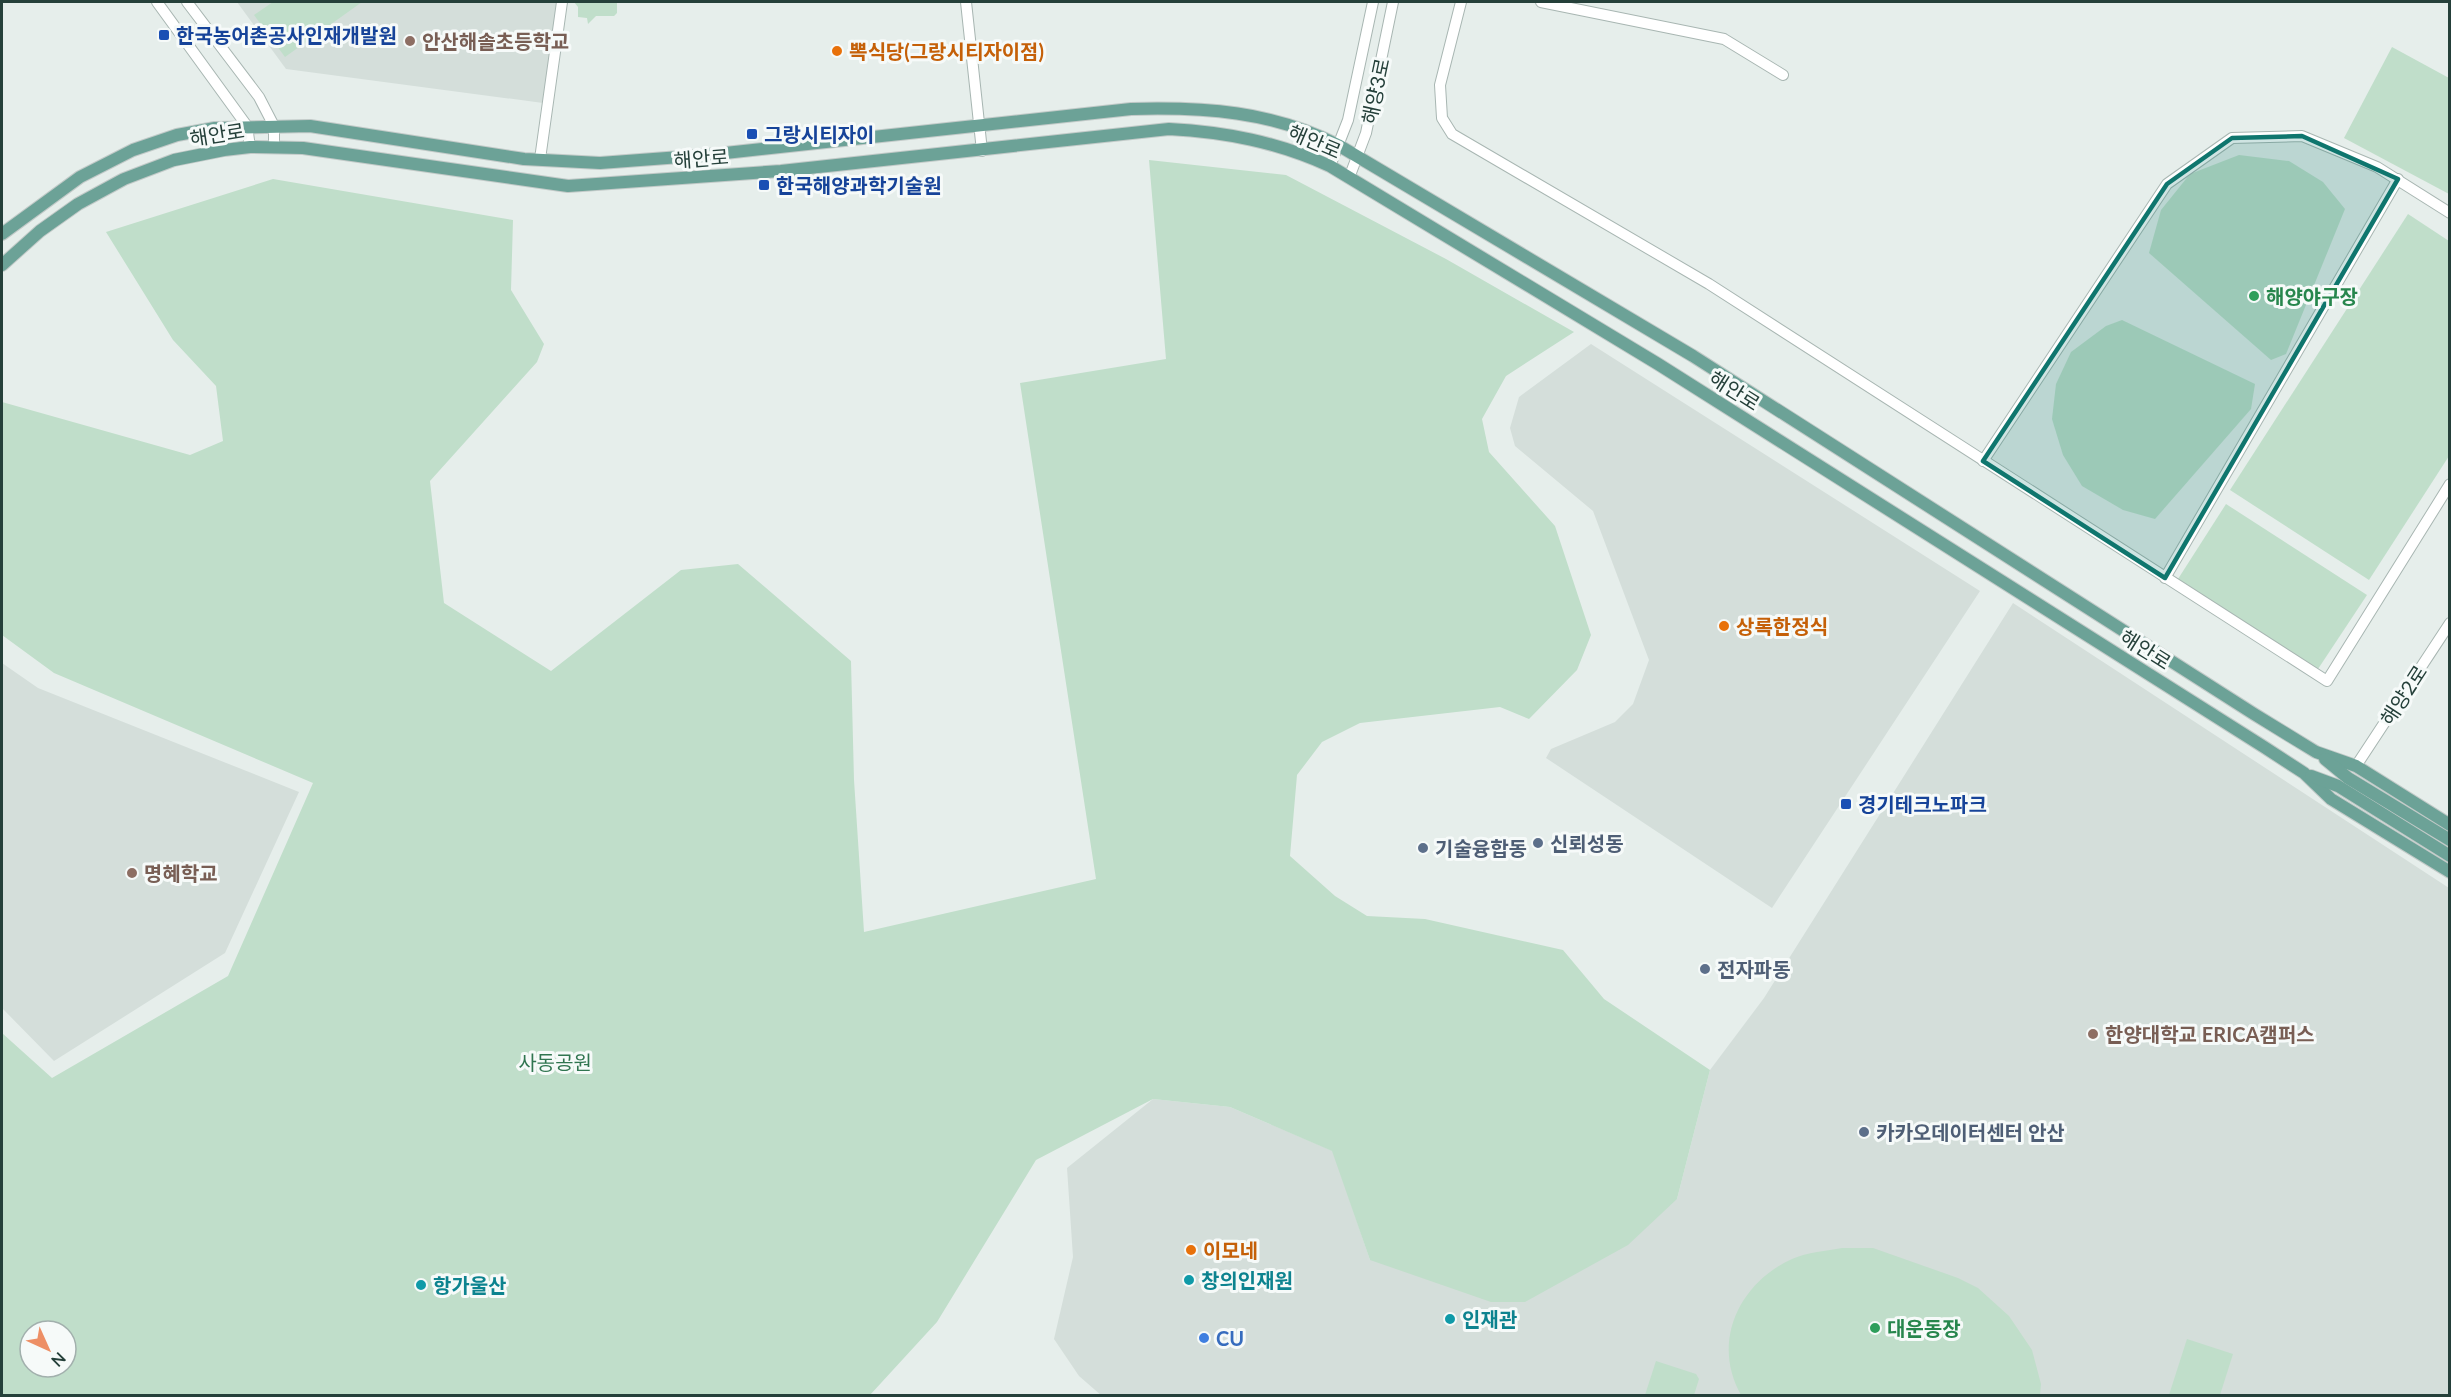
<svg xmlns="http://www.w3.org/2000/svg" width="2451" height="1397" font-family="Lato,'Noto Sans KR',sans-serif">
<rect width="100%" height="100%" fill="#e6eeeb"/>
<g fill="#d4deda">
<path d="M237,2h323l-17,101 -257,-34z"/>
<path d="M1591,344l389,247 -208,317 -226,-150 5,-9 64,-27 18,-18 16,-44 -56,-149 -78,-65 -5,-18 9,-31z"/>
<path d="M2013,603l436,285v507l-1347,1 -23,-20 -25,-37 19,-82 -6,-89 86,-69 77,8 103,44 37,109 307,-61 33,-129 54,-72z"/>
<path d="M2,663l36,25 261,104 -74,161 -171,108 -52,-53z"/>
</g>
<g fill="#c0deca" fill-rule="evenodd">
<path d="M273,2h89l-77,55 -31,-42z"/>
<path d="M574,2h43v11l-3,3h-18l-8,8 -1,-6 -9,-1v-10z"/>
<path d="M2392,47l57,31v116l-105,-56z"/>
<path d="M2239,155l50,6 34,21 22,27 -59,145 -15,6 -122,-107 12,-43 29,-36z"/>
<path d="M1149,160l137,15 160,84 128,73 -68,44 -24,43 7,33 66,74 36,109 -14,35 -48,49 -29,-12 -140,16 -38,19 -25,33 -7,81 45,40 32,20 58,3 138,31 41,49 106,71 -33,129 -49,46 -103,57h-34l-121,-42 -38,-109 -102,-44 -77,-8 -117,61 -99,162 -67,73h-868v-362l50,45 176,-102 85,-193 -259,-110 -52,-38v-233l188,53 33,-14 -7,-55 -43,-46 -67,-108 167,-53 240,41 -2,70 33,54 -7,18 -107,119 14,122 107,68 130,-101 57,-6 113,97 3,119 10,152 232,-53 -76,-496 146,-24zM30,1331h36v36h-36z"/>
<path d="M2408,214l41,27v215l-80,124 -139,-90z"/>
<path d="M2122,320l133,64 -4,25 -96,110 -32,-9 -41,-24 -19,-31 -11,-36 4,-35 15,-32 35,-26z"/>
<path d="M2226,504l141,91 -49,74 -140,-90z"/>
<path d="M1842,1248h31l85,30 20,10 31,28 23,34 9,34 -1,11h-299c-30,-53 -2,-112 51,-136 15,-7 35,-8 50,-11z"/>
<path d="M2187,1339l46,15 -13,41h-51z"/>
<path d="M1656,1361l40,13 3,5 -5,16h-49z"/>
</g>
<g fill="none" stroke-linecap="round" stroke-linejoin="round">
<defs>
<g id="minor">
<path d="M157,2l90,124 3,21"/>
<path d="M187,2l72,95 15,29v21"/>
<path d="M966,2l16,149"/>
<path d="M1461,2l-21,83 2,33 10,16 257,150 618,397 123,-197"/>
<path d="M1541,2l183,37 59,36"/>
<path d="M540,159l22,-157"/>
<path d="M1330,166l18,-46 25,-118"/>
<path d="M1349,178l17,-45 27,-131"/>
<path d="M1983,461l184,-277 65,-46 70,-2 75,31 73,46"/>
<path d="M2165,578l233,-399"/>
<path d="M2356,766l94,-143"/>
</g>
<g id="major">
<path d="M2,234l78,-57 53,-27 44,-15 38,-7 95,-2 214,33 76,4 107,-8 424,-46c73,-2 141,2 207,36l355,211 561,358 62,38 40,14 94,59"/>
<path d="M2,265l38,-34 38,-27 46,-25 50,-19 50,-10 26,-3 53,1 265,38 213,-15 388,-42c57,3 108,13 161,37l328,198 606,383 40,26 27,26 119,73"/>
<path d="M2325,759l23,19 102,62"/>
<path d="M2311,776l27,10 112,70"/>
</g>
</defs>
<use href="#minor" stroke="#a8b6b2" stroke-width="12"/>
<use href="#major" stroke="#c2cac8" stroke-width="14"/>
<use href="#minor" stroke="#fff" stroke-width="10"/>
<use href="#major" stroke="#6ca297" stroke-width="12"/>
</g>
<path fill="#0f766e" fill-opacity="0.2" stroke="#0f766e" stroke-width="4.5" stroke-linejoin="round" d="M2302,136l96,43 -233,399 -182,-117 184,-277 65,-46z"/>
<g fill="#1a4fb4" stroke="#f6faf9" stroke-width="2">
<rect x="158" y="29" width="12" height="12" rx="3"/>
<rect x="746" y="128" width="12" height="12" rx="3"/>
<rect x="758" y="179" width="12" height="12" rx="3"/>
<rect x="1840" y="798" width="12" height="12" rx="3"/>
</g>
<g fill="#8d6e63" stroke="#f6faf9" stroke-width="2">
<circle cx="410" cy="41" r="6"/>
<circle cx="132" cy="873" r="6"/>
<circle cx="2093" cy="1034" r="6"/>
</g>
<g fill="#e8710a" stroke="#f6faf9" stroke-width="2">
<circle cx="837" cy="51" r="6"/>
<circle cx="1724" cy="626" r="6"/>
<circle cx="1191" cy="1250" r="6"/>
</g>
<g fill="#2e9e5b" stroke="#f6faf9" stroke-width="2">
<circle cx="2254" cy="296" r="6"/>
<circle cx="1875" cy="1328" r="6"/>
</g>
<g fill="#5c6f8a" stroke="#f6faf9" stroke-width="2">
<circle cx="1538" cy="843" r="6"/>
<circle cx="1423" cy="848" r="6"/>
<circle cx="1705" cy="969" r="6"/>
<circle cx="1864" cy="1132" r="6"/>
</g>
<g fill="#0f9aa8" stroke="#f6faf9" stroke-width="2">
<circle cx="1189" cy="1280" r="6"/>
<circle cx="421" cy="1285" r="6"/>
<circle cx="1450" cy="1319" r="6"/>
</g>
<circle fill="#3f7fe0" stroke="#f6faf9" stroke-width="2" cx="1204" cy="1338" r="6"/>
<g text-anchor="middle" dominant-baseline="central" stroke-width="6" stroke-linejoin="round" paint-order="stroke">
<g font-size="20" font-weight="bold" fill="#164399" stroke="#f6faf9" text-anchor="start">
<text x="176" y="35">한국농어촌공사인재개발원</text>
<text x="764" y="134">그랑시티자이</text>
<text x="776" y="185">한국해양과학기술원</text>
<text x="1858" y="804">경기테크노파크</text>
</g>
<g font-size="20" font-weight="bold" fill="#785e54" stroke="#f6faf9" text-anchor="start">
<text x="422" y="41">안산해솔초등학교</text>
<text x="144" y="873">명혜학교</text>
<text x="2105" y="1034">한양대학교 ERICA캠퍼스</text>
</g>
<g font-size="20" font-weight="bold" fill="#c56008" stroke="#f6faf9" text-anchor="start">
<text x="849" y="51">뽁식당(그랑시티자이점)</text>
<text x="1736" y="626">상록한정식</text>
<text x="1203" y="1250">이모네</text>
</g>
<g font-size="20" fill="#25403a" stroke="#f6faf9">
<text transform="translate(1375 91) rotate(-78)">해양3로</text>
<text transform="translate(217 134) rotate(-9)">해안로</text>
<text transform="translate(1315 141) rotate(23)">해안로</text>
<text transform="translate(701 158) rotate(-4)">해안로</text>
<text transform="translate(1735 390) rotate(32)">해안로</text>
<text transform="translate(2146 649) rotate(32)">해안로</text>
<text transform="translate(2403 695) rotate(-57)">해양2로</text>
</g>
<g font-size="20" font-weight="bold" fill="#27864d" stroke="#f6faf9" text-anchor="start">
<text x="2266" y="296">해양야구장</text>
<text x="1887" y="1328">대운동장</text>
</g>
<g font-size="20" font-weight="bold" fill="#4e5e75" stroke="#f6faf9" text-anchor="start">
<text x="1550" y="843">신뢰성동</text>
<text x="1435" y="848">기술융합동</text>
<text x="1717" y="969">전자파동</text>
<text x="1876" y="1132">카카오데이터센터 안산</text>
</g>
<g font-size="20" fill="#307550" stroke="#f6faf9">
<text x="555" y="1062">사동공원</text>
</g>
<g font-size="20" font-weight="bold" fill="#0d838f" stroke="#f6faf9" text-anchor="start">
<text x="1201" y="1280">창의인재원</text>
<text x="433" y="1285">항가울산</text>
<text x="1462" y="1319">인재관</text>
</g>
<g font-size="20" font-weight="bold" fill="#366cbe" stroke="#f6faf9" text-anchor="start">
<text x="1216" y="1338">CU</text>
</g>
</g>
<rect width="2451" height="1397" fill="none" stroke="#25403a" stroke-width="6"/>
<g transform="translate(48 1349) rotate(135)"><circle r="28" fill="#f6faf9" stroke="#a2b0ad" stroke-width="1.5"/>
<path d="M0-4.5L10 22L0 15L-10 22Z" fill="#ed8f65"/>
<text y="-9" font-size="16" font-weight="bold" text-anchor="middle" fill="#25403a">N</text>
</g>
</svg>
